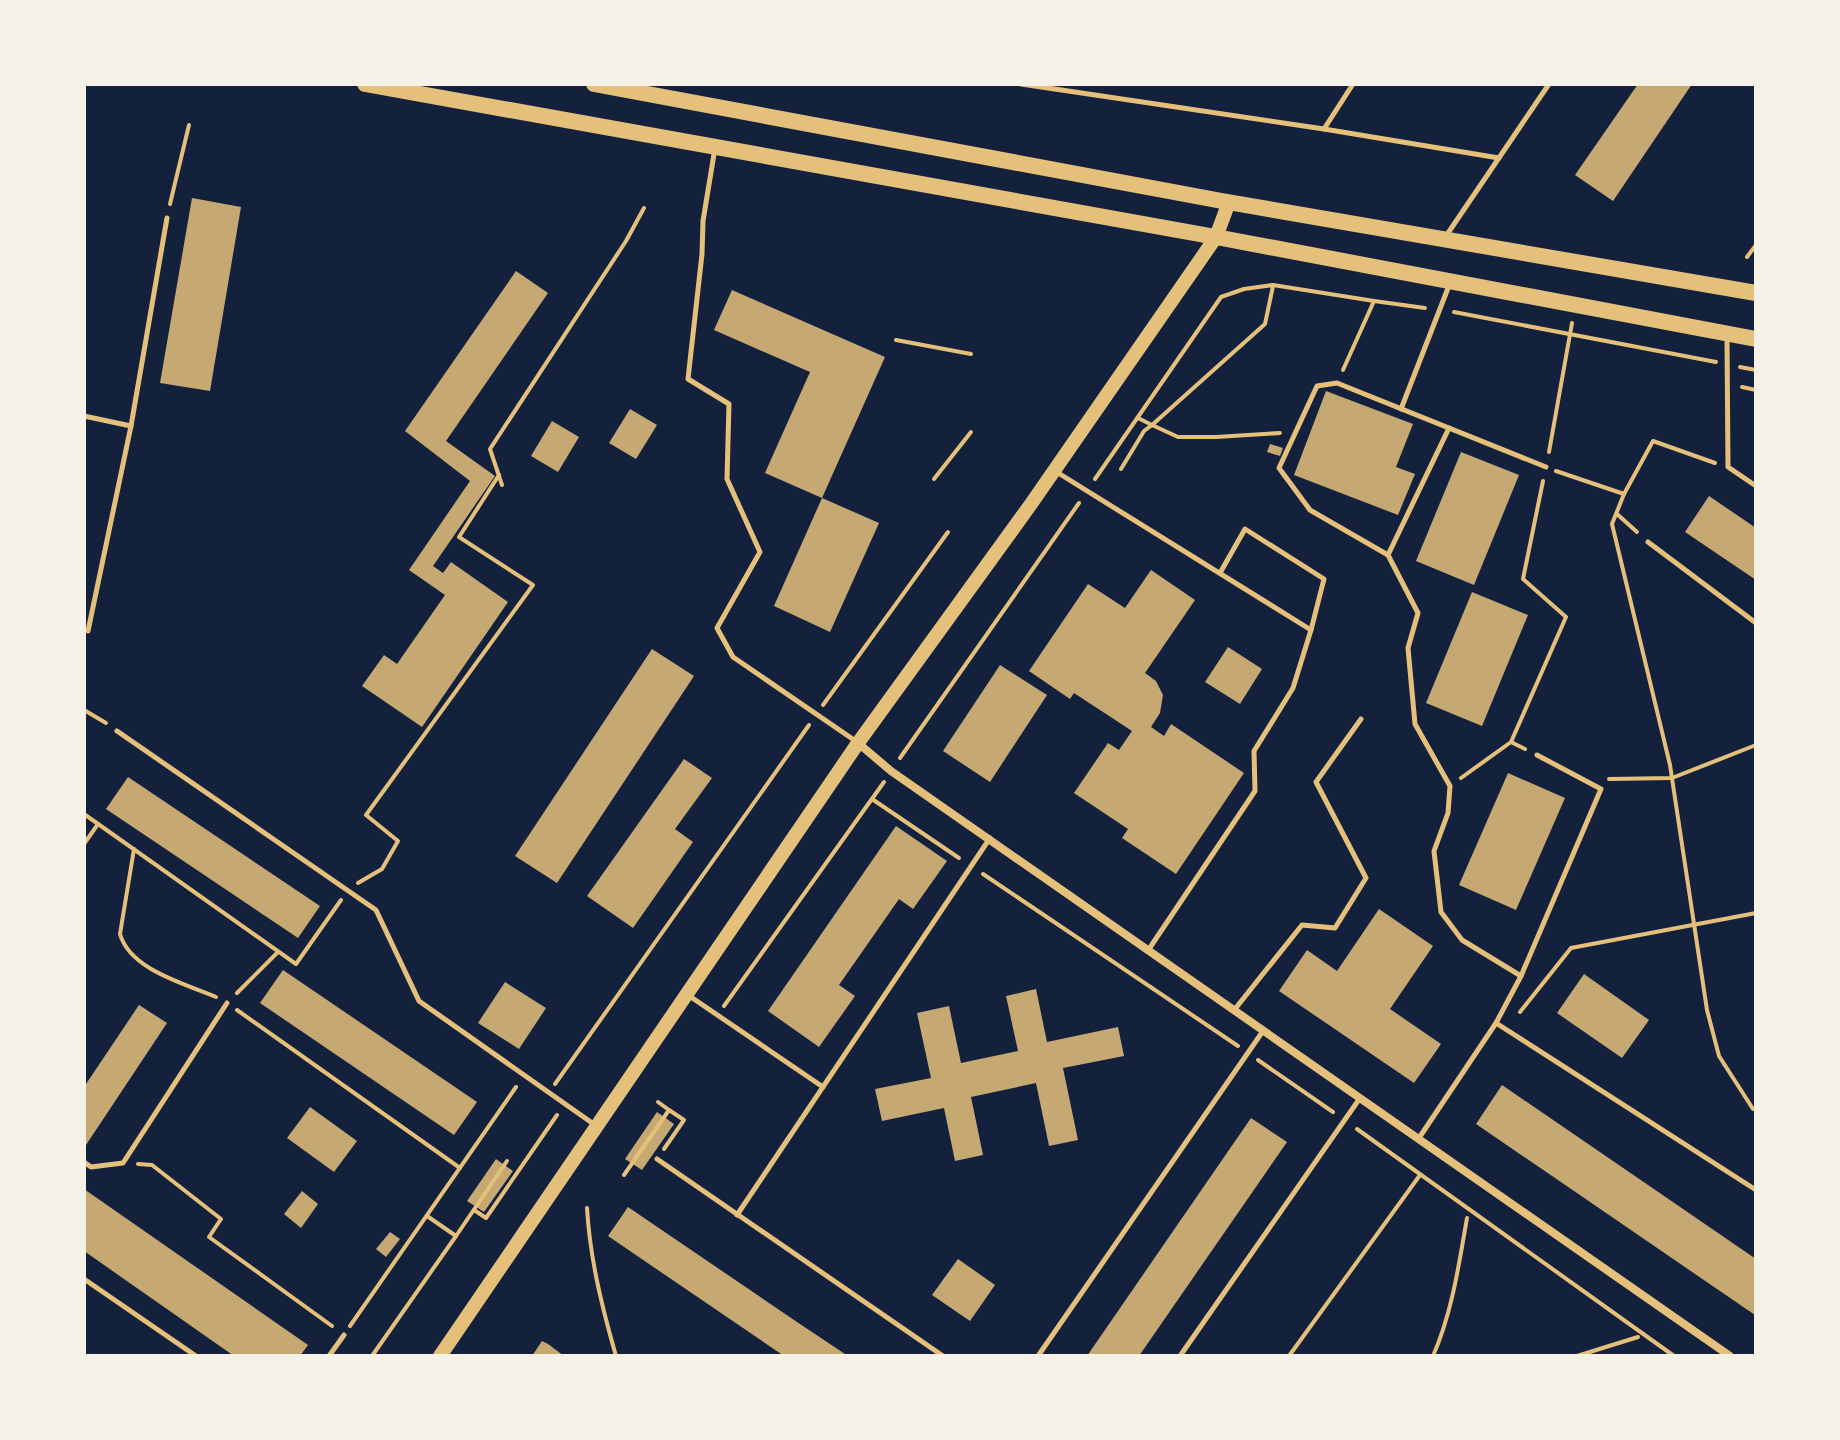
<svg xmlns="http://www.w3.org/2000/svg" width="1840" height="1440" font-family="Ubuntu,sans-serif">
<rect width="100%" height="100%" fill="#14213d"/>
<g fill="#c6a872">
<path d="M1638,84h54l-79,117 -38,-26z"/>
<path d="M192,198l49,9 -31,184 -50,-8z"/>
<path d="M516,271l32,22 -102,148 49,35 -62,90 10,7 8,-11 57,40 -86,125 -60,-41 22,-31 13,9 48,-69 -36,-25 61,-89 -65,-50z"/>
<path d="M732,290l153,67 -63,141 -57,-25 45,-101 -96,-42z"/>
<path d="M1326,391l87,33 -17,43 19,7 -17,41 -104,-40z"/>
<path d="M630,409l27,16 -21,34 -27,-16z"/>
<path d="M552,421l27,16 -21,35 -27,-16z"/>
<path d="M1270,444l13,4 -3,8 -13,-4z"/>
<path d="M1461,452l58,23 -45,110 -58,-24z"/>
<path d="M1709,496l47,32v52l-71,-48z"/>
<path d="M822,498l57,25 -49,109 -56,-26z"/>
<path d="M1151,570l44,30 -50,73 11,8 7,14 -3,18 -9,14 13,9 7,-12 73,49 -68,101 -54,-36 6,-9 -54,-36 34,-50 11,7 13,-19 -58,-38 -4,6 -41,-28 59,-87 37,24z"/>
<path d="M1472,592l56,23 -46,111 -56,-23z"/>
<path d="M1228,647l34,22 -22,35 -35,-22z"/>
<path d="M652,649l42,27 -137,207 -42,-27z"/>
<path d="M1000,665l47,30 -57,87 -47,-31z"/>
<path d="M684,759l28,19 -37,51 18,13 -60,86 -46,-32z"/>
<path d="M1508,773l57,25 -49,112 -57,-25z"/>
<path d="M128,777l192,129 -22,32 -192,-129z"/>
<path d="M896,826l51,35 -34,48 -14,-10 -60,86 16,11 -36,51 -51,-36z"/>
<path d="M1379,909l54,37 -43,63 51,35 -27,39 -135,-92 28,-41 30,21z"/>
<path d="M283,970l194,132 -23,33 -194,-132z"/>
<path d="M1584,974l65,46 -27,38 -65,-45z"/>
<path d="M505,982l41,26 -27,41 -41,-26z"/>
<path d="M1036,989l11,53 71,-15 6,29 -61,12 15,72 -29,6 -13,-63 -65,14 12,58 -28,6 -11,-53 -62,13 -7,-32 56,-11 -14,-65 32,-7 12,57 57,-12 -12,-55z"/>
<path d="M139,1005l28,18 -81,122 -2,-58z"/>
<path d="M1502,1085l254,174 -1,56 -279,-191z"/>
<path d="M310,1107l47,34 -23,31 -47,-34z"/>
<path d="M657,1112l17,12 -32,46 -17,-11z"/>
<path d="M1251,1118l36,24 -148,214h-52z"/>
<path d="M496,1159l17,12 -29,41 -17,-11z"/>
<path d="M84,1189l224,156 -8,11h-66l-150,-105z"/>
<path d="M302,1191l16,13 -17,24 -17,-14z"/>
<path d="M628,1207l169,115 51,34h-64l-176,-120z"/>
<path d="M390,1232l10,7 -14,18 -10,-8z"/>
<path d="M958,1259l37,26 -25,36 -38,-26z"/>
<path d="M542,1341l6,3 16,12h-32z"/>
</g>
<g fill="none" stroke-linecap="round" stroke-linejoin="round">
<g stroke="#e5c07b" stroke-width="4">
<path d="M170,204l19,-79"/>
<path d="M1747,257l9,-12"/>
<path d="M1454,312l262,50"/>
<path d="M896,340l75,14"/>
<path d="M1740,367l16,3"/>
<path d="M1343,370l31,-69 51,7"/>
<path d="M1742,387l14,3"/>
<path d="M1138,418l14,7 113,-101 8,-38"/>
<path d="M1549,452l23,-129"/>
<path d="M1121,469l23,-38 8,-6 26,12h38l64,-4"/>
<path d="M1556,471l68,23 -12,30 58,241 37,245 12,46 34,53"/>
<path d="M934,479l37,-47"/>
<path d="M1095,479l126,-182 23,-8 29,-4 101,16"/>
<path d="M502,485l-12,-36 136,-208 18,-33"/>
<path d="M1624,494l29,-53 62,22"/>
<path d="M1617,514l20,18"/>
<path d="M823,705l125,-173"/>
<path d="M84,710l22,13"/>
<path d="M1525,749l-14,-7 55,-125 -43,-38 20,-98"/>
<path d="M900,758l179,-255"/>
<path d="M1461,778l50,-36"/>
<path d="M1609,779l63,-1 84,-33"/>
<path d="M872,799l87,59"/>
<path d="M84,814l212,150 45,-64"/>
<path d="M84,844l14,-20"/>
<path d="M134,849l-14,85c10,36 66,50 96,63"/>
<path d="M983,874l255,172"/>
<path d="M358,883l24,-14 16,-28 -32,-26 167,-230 -74,-48 40,-62"/>
<path d="M237,993l41,-41"/>
<path d="M724,1006l160,-224"/>
<path d="M237,1010l223,158"/>
<path d="M1520,1012l51,-64 185,-35"/>
<path d="M1258,1060l75,52"/>
<path d="M555,1084l254,-359"/>
<path d="M1357,1129l317,227"/>
<path d="M664,1149l20,-29 -15,-10"/>
<path d="M138,1164l14,1 69,54 -12,18 123,89"/>
<path d="M624,1175l45,-65 -11,-8"/>
<path d="M587,1208c3,51 15,99 29,148"/>
<path d="M474,1210l12,8 71,-103"/>
<path d="M427,1216l29,20 51,-75"/>
<path d="M350,1326l166,-239"/>
<path d="M372,1356l84,-120"/>
<path d="M1289,1356l131,-181"/>
<path d="M1433,1356c19,-43 26,-92 34,-138"/>
<path d="M1577,1356l61,-19"/>
</g>
<g stroke="#e5c07b" stroke-width="5">
<path d="M1021,84l303,45"/>
<path d="M1353,84l-29,45 175,29"/>
<path d="M715,148l-12,73 -1,33 -14,125 41,25 -2,75 33,73 -43,76 16,29 124,85"/>
<path d="M1446,236l103,-152"/>
<path d="M1727,339l1,128 28,19"/>
<path d="M1401,409l49,-126"/>
<path d="M84,416l47,10 36,-208"/>
<path d="M1055,471l256,159 -18,58 -39,63 1,40 -106,158"/>
<path d="M1648,542l108,81"/>
<path d="M1388,555l61,-127"/>
<path d="M1220,573l25,-44 79,50 -13,51"/>
<path d="M88,631l43,-205"/>
<path d="M117,731l259,179 43,91 176,124"/>
<path d="M1521,976l-59,-36 -21,-28 -7,-61 14,-38 2,-27 -35,-62 -7,-76 10,-35 -30,-58 -78,-45 -31,-42 38,-82 20,-3 209,84"/>
<path d="M688,995l135,92"/>
<path d="M1235,1009l67,-84 33,3 31,-50 -50,-96 45,-63"/>
<path d="M1496,1023l260,167"/>
<path d="M1419,1138l77,-115 25,-47 80,-187 -64,-34"/>
<path d="M657,1159l286,197"/>
<path d="M84,1162l7,5 32,-4 104,-160"/>
<path d="M737,1215l253,-377"/>
<path d="M84,1279l112,77"/>
<path d="M329,1356l15,-21"/>
<path d="M1038,1356l225,-325"/>
<path d="M1180,1356l180,-258"/>
</g>
<path stroke="#e5c07b" stroke-width="8" d="M858,743l33,28 839,585"/>
<path stroke="#e5c07b" stroke-width="14" d="M440,1356l418,-613 173,-239 185,-267 13,-35"/>
<g stroke="#e5c07b" stroke-width="16">
<path d="M365,84l851,153 540,102"/>
<path d="M594,84l628,117 534,92"/>
</g>
</g>
<rect width="1840" height="1440" fill="none" stroke="#f6f1e7" stroke-width="172"/>
</svg>
